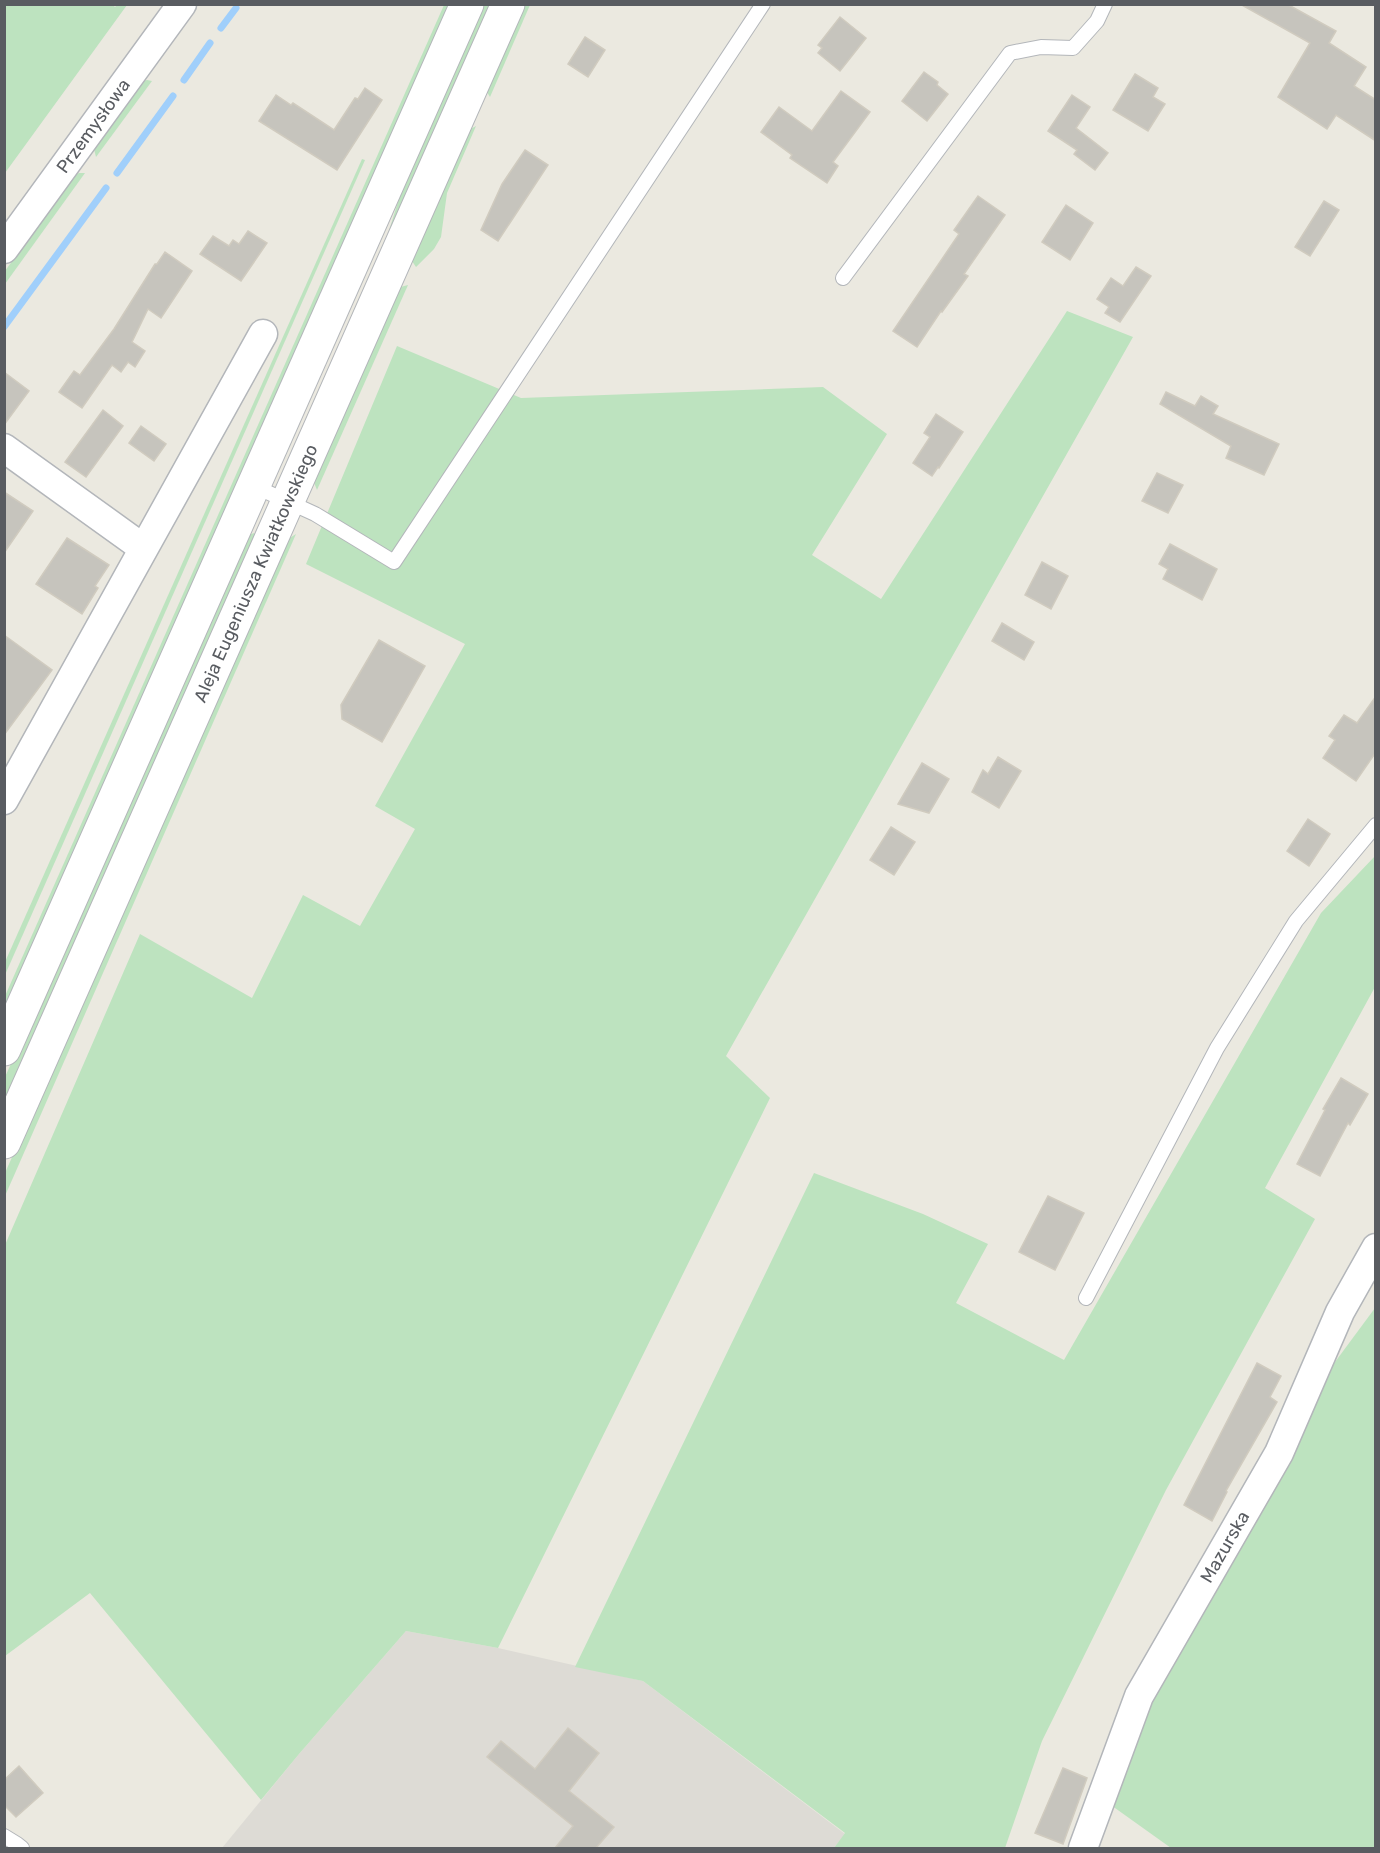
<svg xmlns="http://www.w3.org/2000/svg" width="1380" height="1853" font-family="Rubik,sans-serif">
<rect width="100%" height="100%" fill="#ebe9e0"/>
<path fill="#dddbd5" d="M406,1631l92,17 145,33 202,153 -11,14h-612l77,-94z"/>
<g fill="#bde3bf">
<path d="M112,4l3,3 2,-2h10l-122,168v-168z"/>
<path d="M444,5h9l-448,1011v-20z"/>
<path d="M480,5h15l-108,232 25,-80z"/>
<path d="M522,5h8l-40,92 -5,-8z"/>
<path d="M147,80l5,1 -56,76 -2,-8 2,-3 47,-65z"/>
<path d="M476,126l-29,67 -6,44 -7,12 -18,18 -6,-9 57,-127z"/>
<path d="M362,159l3,1 -360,815v-13z"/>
<path d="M79,173h6l-80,111v-13l69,-95z"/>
<path d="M408,285l-91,205 -4,-10 84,-192z"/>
<path d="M1067,311l66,26 -407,719 44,42 -272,550 -92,-17 -107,123 -38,46 -171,-207 -85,63v-411l135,-311 112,64 51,-103 57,31 55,-97 -40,-23 90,-162 -159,-80 91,-218 124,52 302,-11 64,47 -75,121 69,44z"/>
<path d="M254,533l2,2 -251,575v-33l244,-542z"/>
<path d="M296,534l-291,662v-23l257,-581 23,-51z"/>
<path d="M1375,856v131l-110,201 50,31 -149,271 -124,251 -37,107h-171l11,-15 -202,-152 -68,-14 239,-494 109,41 65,30 -32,59 108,57 257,-447z"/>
<path d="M1375,1308v540h-204l-77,-55 184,-354z"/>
</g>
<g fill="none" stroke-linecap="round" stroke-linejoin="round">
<g stroke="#a0cffb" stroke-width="7">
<path d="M221,28l15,-20"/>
<path d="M184,80l26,-37"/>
<path d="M117,173l56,-77"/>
<path d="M4,327l102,-139"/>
</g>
</g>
<g fill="#c6c4bd" stroke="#d0cbbf" stroke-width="1.5">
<path d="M1240,4h47l49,27 -7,12 37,24 -12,19 22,14v41l-40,-26 -9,14 -49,-32 32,-54z"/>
<path d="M840,17l26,21 -26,33 -22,-18 4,-5 -4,-3z"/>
<path d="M585,37l20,13 -17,27 -20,-13z"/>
<path d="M924,72l14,10 -1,3 11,9 -21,27 -25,-20z"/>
<path d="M1135,74l23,14 -5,9 12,7 -17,27 -35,-21z"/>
<path d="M365,88l17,12 -45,70 -78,-49 17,-26 15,10 2,-2 41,27 21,-32 3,1z"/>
<path d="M841,91l29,21 -37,50 5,4 -11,17 -37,-25 2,-3 -31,-23 18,-25 33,24z"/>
<path d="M1072,95l18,12 -14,21 32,25 -13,17 -21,-16 3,-4 -29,-19z"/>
<path d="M525,150l23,15 -50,76 -17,-11 21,-46z"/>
<path d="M978,196l27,19 -41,59 4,2 -26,36 -1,-1 -24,36 -24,-16 66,-97 -5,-4z"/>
<path d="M1324,201l15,9 -29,46 -15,-9z"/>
<path d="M1066,205l27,18 -23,37 -28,-18z"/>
<path d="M248,231l19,12 -26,38 -41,-27 13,-18 16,10 4,-6 6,4z"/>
<path d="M165,252l27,19 -31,47 -13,-9 -16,33 13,9 -10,16 -7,-5 -7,10 -9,-7 -30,43 -23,-16 15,-21 6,4 34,-46 41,-65h2z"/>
<path d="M1136,267l15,9 -31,46 -15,-9 4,-6 -12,-8 14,-21 12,8z"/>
<path d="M4,372l25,19 -25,34z"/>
<path d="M1166,392l29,14 6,-10 17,10 -5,8 66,30 -15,31 -38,-17 5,-12 -71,-42z"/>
<path d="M103,410l20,16 -37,51 -21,-15z"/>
<path d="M936,414l27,18 -24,36 -1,-1 -6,9 -19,-13 17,-26 -6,-4z"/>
<path d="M141,426l25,18 -12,17 -25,-18z"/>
<path d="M1157,473l26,12 -15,28 -26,-12z"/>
<path d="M4,492l29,19 -29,42z"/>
<path d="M67,538l42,27 -14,21 3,2 -16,26 -46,-30z"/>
<path d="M1170,544l47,25 -15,31 -39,-21 5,-10 -9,-5z"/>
<path d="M1042,562l26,14 -17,33 -26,-14z"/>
<path d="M1002,623l32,19 -10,18 -32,-19z"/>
<path d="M4,635l48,35 -48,65z"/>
<path d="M379,640l46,26 -43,76 -40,-23 -1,-14z"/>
<path d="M1376,696v56l-20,29 -33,-23 12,-18 -6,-4 15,-21 13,8z"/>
<path d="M998,757l23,14 -22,37 -27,-16 11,-22 5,4z"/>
<path d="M922,763l27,16 -20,34 -31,-9z"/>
<path d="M1308,819l22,15 -21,32 -22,-15z"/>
<path d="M891,827l24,15 -21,33 -24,-15z"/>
<path d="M1341,1078l27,16 -18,31 -2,-2 -28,53 -23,-12 28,-54 -2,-1z"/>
<path d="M1048,1196l36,17 -29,57 -36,-18z"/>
<path d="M1257,1363l24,13 -11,21 7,5 -51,89 1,1 -15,29 -28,-16z"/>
<path d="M568,1728l31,25 -30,38 45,36 -18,21h-41l18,-22 -86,-69 14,-16 34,28z"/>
<path d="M19,1766l24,27 -27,24 -12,-12v-25z"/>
<path d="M1063,1768l24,10 -24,66 -28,-11z"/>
</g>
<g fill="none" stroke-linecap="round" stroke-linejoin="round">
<defs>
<g id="service">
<path d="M843,278l167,-225 31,-6 32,1 24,-27 8,-17"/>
<path d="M254,486l61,28 79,48 369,-558"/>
<path d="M1086,1298l131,-250 79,-127 80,-96"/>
<path d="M4,1836l13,8 5,4"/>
</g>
<g id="minor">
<path id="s1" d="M4,249l178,-245"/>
<path d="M4,448l139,100"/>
<path d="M4,800l259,-466"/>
<path id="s2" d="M1083,1848l56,-152 140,-243 61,-141 36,-64"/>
</g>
<g id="tertiary">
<path d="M4,1049l463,-1045"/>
<path id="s3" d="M4,1142l504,-1138"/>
</g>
</defs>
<use href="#service" stroke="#b3b6ba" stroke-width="16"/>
<use href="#minor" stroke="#b3b6ba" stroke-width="31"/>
<use href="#tertiary" stroke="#b3b6ba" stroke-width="35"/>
<use href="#service" stroke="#fff" stroke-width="14"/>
<use href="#minor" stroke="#fff" stroke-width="28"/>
<use href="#tertiary" stroke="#fff" stroke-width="33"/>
</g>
<g text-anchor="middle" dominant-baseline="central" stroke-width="4.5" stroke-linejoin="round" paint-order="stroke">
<g font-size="18" fill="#595c61" stroke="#fff">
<text stroke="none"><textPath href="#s1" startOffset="152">Przemysłowa</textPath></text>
<text stroke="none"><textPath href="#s3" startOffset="622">Aleja Eugeniusza Kwiatkowskiego</textPath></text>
<text stroke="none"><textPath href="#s2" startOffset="334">Mazurska</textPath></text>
</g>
</g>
<rect width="1380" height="1853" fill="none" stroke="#595c61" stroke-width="12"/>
</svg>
